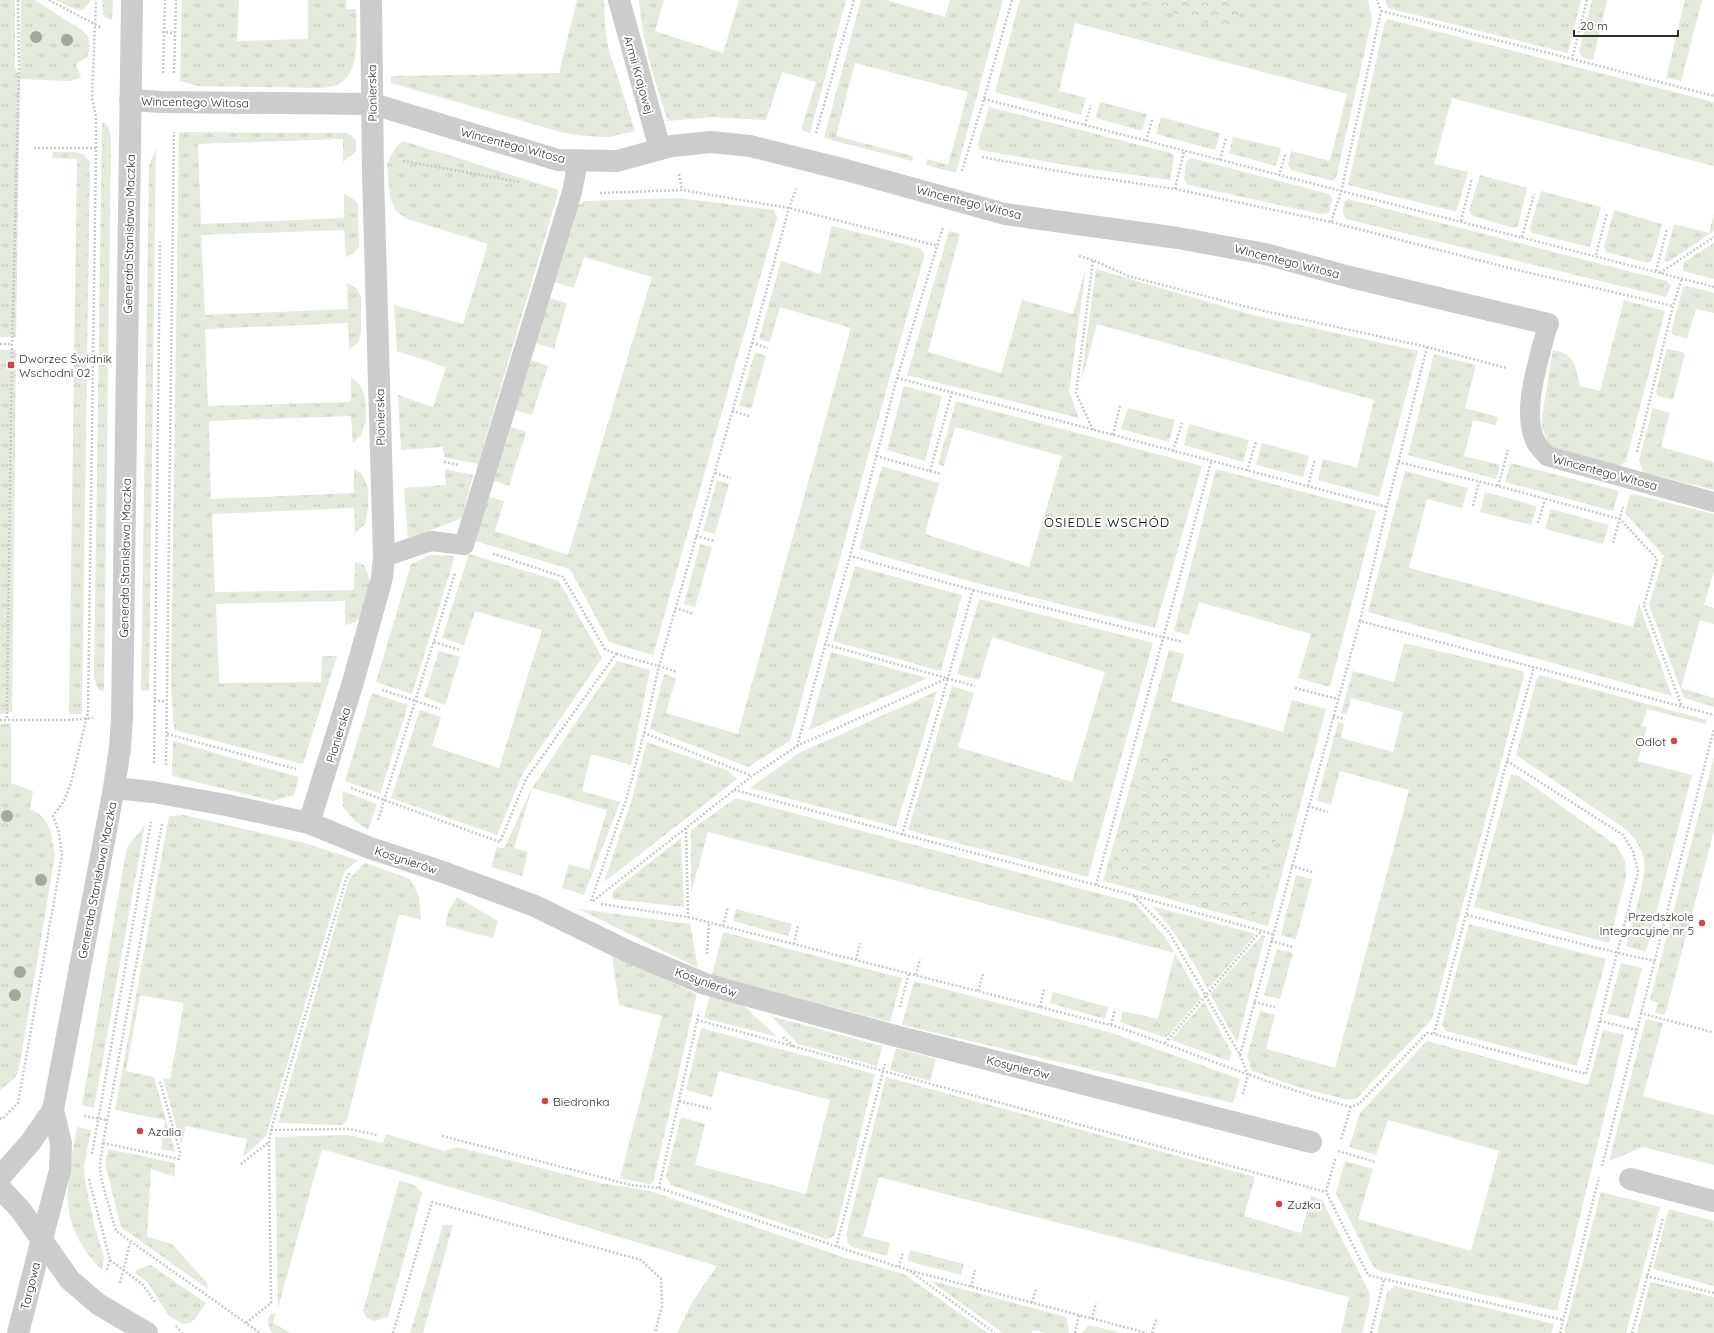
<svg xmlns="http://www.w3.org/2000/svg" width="1714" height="1333" font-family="Quicksand,sans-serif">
<defs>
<pattern id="grass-tufts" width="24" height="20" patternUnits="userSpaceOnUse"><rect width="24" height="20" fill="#e4eade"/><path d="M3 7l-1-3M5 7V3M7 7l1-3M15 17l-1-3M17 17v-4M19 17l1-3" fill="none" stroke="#c4c9bf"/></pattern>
<pattern id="park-crowns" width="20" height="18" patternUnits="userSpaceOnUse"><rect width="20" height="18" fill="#e4eade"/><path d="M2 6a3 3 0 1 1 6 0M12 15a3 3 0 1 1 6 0" fill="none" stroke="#c4c9bf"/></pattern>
</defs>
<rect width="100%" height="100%" fill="#fff"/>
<g fill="url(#grass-tufts)">
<path d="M0,0h15v68l5,9 1,-77h14l48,31c8,8 8,16 4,26l-11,7 5,14 -11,3 -50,-2 -4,258h-16z"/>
<path d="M56,0h34v2l-7,8 -9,-1z"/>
<path d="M102,0h11l-1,20 -5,-1 -4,-4z"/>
<path d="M182,0h57l-2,41 71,-2v-39h38v9h10c0,22 6,65 -19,76 -5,2 -11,2 -16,3l-123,-2 -18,-5z"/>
<path d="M577,0h27l1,27 3,20 27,84 -26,6 -25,-1 -23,-4 -170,-49v-7l168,-3z"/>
<path d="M639,0h25l-9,31 68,22 16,-53h107l-36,133 -9,-3 15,-48 -34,-10 -16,48 -54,-3 -44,4c-14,-41 -25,-77 -29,-121z"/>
<path d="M861,0h25l59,17 5,-17h53l-47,173 -30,-8 1,-6 21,6 20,-73 -113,-29 -19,73 77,20 -1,5 -88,-23z"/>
<path d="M1020,0h348l4,19 -36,159 -3,3 -42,-11 -3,-5 3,-14 39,10 17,-67 -272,-71 -16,68 27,7 -5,17 -86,-23z"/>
<path d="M1385,0h196l-13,53 -180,-45z"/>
<path d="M1592,0h15l-14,60 -11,-3 -3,-6z"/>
<path d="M1685,0h17l-21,81 -15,-3z"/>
<path d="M1388,19l326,83v64l-262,-68 -18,66 34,8 -11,38 -3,1 -106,-26 37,-163z"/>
<path d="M1100,102l47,12 -5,17 -46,-13z"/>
<path d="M989,107l182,46 3,3 -4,24 -93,-13 -97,-17 -2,-6z"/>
<path d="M1161,117l59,16 -5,17 -59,-16z"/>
<path d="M102,122l6,4 3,13 -7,552 -6,-1 -4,-13z"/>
<path d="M179,132l168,1 9,6v12l-13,11v-23l-145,5 3,80 143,-6v-24l8,4 6,6 1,42 -5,7 -8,4 -2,-27 -143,5 4,80 143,-6 -1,-26 9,5 5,8v37l-3,10 -9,6 -1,-26 -143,6 3,77 143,-4v-25l9,7 5,12 1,24 -5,15 -8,8 -2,-27 -142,5 2,78 143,-6v-24l8,5 6,14v20l-3,16 -10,9 -1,-25 -142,6 3,78 139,-2 1,-28 9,3 6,16 -8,35 -8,7 -9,2v-24l-129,3 3,79 102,-1 1,-26h15l-34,108 -129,-34 -3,-45z"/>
<path d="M1233,137l48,11 -5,18 -47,-13z"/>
<path d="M403,141l156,49 -81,274 -34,-7 -1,-10 -42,3 -3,-55 35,12 13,-40 -49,-16 -3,-46 69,19 25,-80 -81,-25 -11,-8 -6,-14 -3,-33 8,-16z"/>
<path d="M156,148l-7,543 -8,-1 8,-524z"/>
<path d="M53,152h22l8,2 7,8 -8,552h-13l8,-555 -25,-1z"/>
<path d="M1191,158l138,36 3,4 -3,15 -9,1 -132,-29 -4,-6 2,-17z"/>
<path d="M1480,175l47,13 -9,38 -4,2 -42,-12 -3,-5z"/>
<path d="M1541,191l60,16 -11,40 -58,-14 -2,-5z"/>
<path d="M679,198l95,12 3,8 -124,437 -44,-13 -39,-73 -95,-28 14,-44 15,4 -9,30 73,24 84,-278 -68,-20 -10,31 -20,-6 23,-76 8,-5z"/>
<path d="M1348,199l319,82 4,5 -5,11 -320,-78 -3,-6 1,-11z"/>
<path d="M1614,210l48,14 -10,36 -4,3 -42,-11 -2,-4z"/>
<path d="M1714,214v17l-46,31 -4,-1 10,-37 35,9z"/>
<path d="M832,226l88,22 5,6 -35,122 -100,365 -42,26 -98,-38 14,-55 12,4 -10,35 72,21 113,-406 -71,-21 -10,35 -11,-3 22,-78 39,13z"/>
<path d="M949,231l11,3 -32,118 73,21 21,-73 51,14 13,-46 -17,124 10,26 -172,-43z"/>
<path d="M1714,243v36l-31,-8 1,-9z"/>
<path d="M1096,269l157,46 165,36 -39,146 -61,-17 5,-21 34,9 17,-68 -277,-76 -16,58z"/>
<path d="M1688,286l26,7v20l-18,-4 -9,30 -13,-4 -3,-3 12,-45z"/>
<path d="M550,298l17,5 -13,46 -19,-6z"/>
<path d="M1624,300l41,11 -39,150 -7,6 -69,-18 -8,-22v-10l11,-67c23,4 22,16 27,36l20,5z"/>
<path d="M1669,349l16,4 -12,47 -15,-4 -2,-4 10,-42z"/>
<path d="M0,350h16l-4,362 -12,2z"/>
<path d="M755,352l11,4 -15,53 -12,-3z"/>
<path d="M1434,354l42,11 -11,43 33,9 -2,8 -23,-5 -9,36 36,9 -4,14 -88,-24z"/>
<path d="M531,360l17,6 -16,49 -17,-5z"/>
<path d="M904,386l38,10 -17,65 -38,-11z"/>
<path d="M956,401l246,65 -47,162 -179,-45 -117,-34 23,-83 57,17 -14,51 104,33 33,-111 -107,-29 -11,39 -6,-2z"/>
<path d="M1128,408l47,12 -6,22 -48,-13z"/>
<path d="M1653,408l17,5 -9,34 53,15v28l-71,-18 -4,-12z"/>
<path d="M1189,424l60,16 -6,22 -59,-17z"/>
<path d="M511,427l15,5 -17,54 -15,-5z"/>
<path d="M1262,443l47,13 -6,21 -47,-12z"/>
<path d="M1511,463l108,28 -6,20 -108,-29z"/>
<path d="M445,469l28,6 -11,43 -54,21 -4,-51 42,-3z"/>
<path d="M1216,469l160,42 -46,176 -32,-9 13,-44 -112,-32 -10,33 -15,-4z"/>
<path d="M1405,471l63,17 -6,20 -35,-9 -18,69 224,59 6,-23 33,92 -304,-84z"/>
<path d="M717,480l12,4 -14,50 -12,-3z"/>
<path d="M1485,492l52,14 -6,19 -51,-13z"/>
<path d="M1634,494l80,20v57l-10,34 10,3v16l-14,-4 -19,68 33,10v9l-30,-9 -35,-93 15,-49 -39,-43 5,-18z"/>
<path d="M1551,509l58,16 -6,19 -58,-15z"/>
<path d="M700,544l12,3 -17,60 -11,-3z"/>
<path d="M469,554l90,27 43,77 -79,115 -26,62 -106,-37 29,-88 21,7 -9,29 67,22 43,-138 -67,-19 -11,34 -22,-7z"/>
<path d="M430,555l25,1 -43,138 -36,-12 35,-118z"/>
<path d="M855,566l107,29 -21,76 -108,-30z"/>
<path d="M979,599l174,44 -65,234 -180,-47 44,-144 22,7 -16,54 114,35 33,-110 -113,-35 -13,43 -22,-6z"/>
<path d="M1404,643l119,28 1,5 -92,343 -75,79 -8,2 -48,-12 -49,-17 -5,-15 13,-45 15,4 -9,34 69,19 74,-278 -69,-19 -9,34 -14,-4 21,-79 6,2 -3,14 52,14 10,-40 -52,-14 -4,16 -6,-1 12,-42 41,11z"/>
<path d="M1169,650l15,4 -13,47 112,31 9,-32 34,9 -58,217 -165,-45z"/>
<path d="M439,651l21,6 -15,48 -21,-8z"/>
<path d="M831,652l97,26 -119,52z"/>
<path d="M617,661l33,9 -19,95 -40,-11 -9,37 38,11 -36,93 -22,-7 7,-24 20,6 18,-60 -75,-22 -18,60 14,4 -6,24 -31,-9 6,-20 7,1 28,-60z"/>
<path d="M1540,675l167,45 -1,4 -59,-15 -5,17 5,1 -9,34 54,14 -46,177 -20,-6c5,-21 21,-67 18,-86 -2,-12 -9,-21 -17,-30l-111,-75 21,-77z"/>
<path d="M937,691l-41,136 -146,-39 49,-35z"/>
<path d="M372,693l36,12 -28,89 -35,-13z"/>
<path d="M11,723v60l22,8 -3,18c21,9 21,25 25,46l-36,214 -4,9 -15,12v-366z"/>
<path d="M173,741l126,36 -5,18 -21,6 -101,-25z"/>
<path d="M647,742l79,28 11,9 -133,103 28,-83z"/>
<path d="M1714,757v74l-49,184 -10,-2 3,-10 -8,-3z"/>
<path d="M1511,774l8,2 98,70 8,15 1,16 -17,66 -135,-36z"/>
<path d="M342,791l35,13 -9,26 -13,-9 -12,-14z"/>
<path d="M736,798l399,105 31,35 35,60 -35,40 -46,-16 3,-11 35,8 17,-66 -467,-121 -17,61v-63z"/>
<path d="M184,815l120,28 54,17 -14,12 -78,264 -23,21 4,-18 -61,-13 -5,19 -18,-67 7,1 14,-76 -44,-8 -14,76 28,6 21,75 -14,-3 4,-29 -50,-10 54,-294z"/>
<path d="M145,825l-51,283 -12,-3 43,-248 3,-11z"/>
<path d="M681,838l3,69 -71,-8 -1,-7z"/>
<path d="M365,863l45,16 9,17 2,24 -22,-6 -52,206 -5,5 -64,-2 71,-244z"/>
<path d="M1296,875l16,4 -16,60 -15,-4z"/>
<path d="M457,897l41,24 -5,17 -48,-12 4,-16z"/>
<path d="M1152,906l104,28 -48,55c-17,-31 -32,-57 -56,-83z"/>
<path d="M579,909l111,15 8,44z"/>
<path d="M736,909l56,15 -4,12 -55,-15z"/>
<path d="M1469,924l137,35 -29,107 -131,-35 -4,-7z"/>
<path d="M723,932l179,46 -12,44 -178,-47z"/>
<path d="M1262,935l3,1 -28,106 -27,-48z"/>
<path d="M1277,949l16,4 -13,46 -16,-4z"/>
<path d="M612,955l85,39 -44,189 -4,1 -29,-6 42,-162 -43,-11z"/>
<path d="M1621,963l21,5 -13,51 -22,-5z"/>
<path d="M914,981l198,52 128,46 -7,24 -331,-78z"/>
<path d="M1053,992l55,15 -3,12 -55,-16z"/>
<path d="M710,995l32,9 35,33 -73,-19z"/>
<path d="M1204,1002l28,51 -3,8 -58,-21z"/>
<path d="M771,1016l111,30 -5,20 -79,-22z"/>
<path d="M1646,1019l17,4 -20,73 71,19v50l-71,-18 -34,14z"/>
<path d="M701,1028l174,46 -40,160 -4,4 -5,1 -155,-54 -5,-9 15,-59 24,7 -10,41 111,29 24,-94 -111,-29 -7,26 -26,-7z"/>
<path d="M1603,1030l21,5 -67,276 -178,-40 -6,-5 -37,-73 9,-32 28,8 -15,50 113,32 28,-100 -111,-31 -12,35 -27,-8 11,-34 67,-72 161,44z"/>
<path d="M896,1048l40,11 -6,22 -40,-11z"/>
<path d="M886,1077l369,100 -11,39 57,17 10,-37 11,4 47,92 1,10 -8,31h-21l8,-36 -470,-120 -16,59 27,7 -3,13 -35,-9 -4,-4 -2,-8z"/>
<path d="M77,1127l14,3 -7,36 1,13 9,45 10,33 -2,13c-47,-49 -35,-82 -25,-143z"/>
<path d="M386,1134l58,17 13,-4 144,36 49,8 193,66 61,17 84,59h-311l16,-32 24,-35 -395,-117 -44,159 -3,-171 73,-2 35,8z"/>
<path d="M108,1149l67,14v14l-24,-8 -4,68 25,7 35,39 1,6 -87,-62 -16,-63z"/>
<path d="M399,1181c11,1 16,4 23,12l-34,124 -14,4 -7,-3 -4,-7z"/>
<path d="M1601,1192l59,15 -34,126h-62z"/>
<path d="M1669,1209l45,12v65l-58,-16 -3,-2z"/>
<path d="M443,1225h10l-30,108h-13z"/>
<path d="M910,1250l54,14 -3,11 -54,-14z"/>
<path d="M151,1265l55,38 -11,16 -5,4 -7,1 -15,-9 -20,-32 -13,-11 1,-2z"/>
<path d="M929,1280l137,37 3,12 -1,4h-22l-13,-3 -1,3h-29z"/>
<path d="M1650,1282l64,15v36h-77z"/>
<path d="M1395,1286l159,38 -3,9h-174l10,-41z"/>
<path d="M276,1313l-3,10 18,10h-19l-3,-6 -1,-8 3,-5z"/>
<path d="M1089,1325l32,8h-39z"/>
</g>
<g fill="url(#park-crowns)">
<path d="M1136,0h107l-9,30 -99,-28z"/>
<path d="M1144,752l145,41 -35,126 -146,-40z"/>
</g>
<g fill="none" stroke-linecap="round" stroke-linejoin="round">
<g stroke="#c9c9c9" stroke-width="2.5" stroke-dasharray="2 2" stroke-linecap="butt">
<path d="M49,0l53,28"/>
<path d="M1381,11l191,48 15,-59"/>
<path d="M162,32l13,1"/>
<path d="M1572,59l142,37"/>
<path d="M163,73l2,-73"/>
<path d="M174,73l2,-73"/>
<path d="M984,99l730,188"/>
<path d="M1085,125l6,-20"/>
<path d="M816,133l38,-133"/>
<path d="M1146,141l6,-21"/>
<path d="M34,148h62"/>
<path d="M982,157l92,17 101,15 156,33 182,47 160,37"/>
<path d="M1220,160l6,-22"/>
<path d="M403,161l117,21"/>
<path d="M962,171l22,-72 28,-99"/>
<path d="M679,174l3,16"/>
<path d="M1279,176l6,-21"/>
<path d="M1175,189l9,-38"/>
<path d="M600,193l82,-3 107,18 149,38"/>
<path d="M1461,221l11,-43"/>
<path d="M1331,222l10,-30 40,-181 -4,-11"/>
<path d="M1522,237l12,-43"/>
<path d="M1596,255l11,-42"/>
<path d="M1079,256l14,4 35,16 123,32 176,39 80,21"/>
<path d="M1656,271l11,-42"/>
<path d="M1660,273l54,-36"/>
<path d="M752,343l16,5"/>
<path d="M0,344h12"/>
<path d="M1427,347l-40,160 -27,114 354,94"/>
<path d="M897,378l490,129"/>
<path d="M732,411l17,5"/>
<path d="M1093,430l-17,-37 17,-133"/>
<path d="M1113,435l7,-29"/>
<path d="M1173,451l9,-28"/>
<path d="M1637,452l36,-146 9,-28"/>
<path d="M876,456l54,15 22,-79"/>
<path d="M444,462l15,3"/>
<path d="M1398,462l100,24 122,33 37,40 -13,46 38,102"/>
<path d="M930,471l12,3"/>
<path d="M1247,471l9,-29"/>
<path d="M715,473l16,5"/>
<path d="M1308,486l7,-27"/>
<path d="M1498,486l10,-36"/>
<path d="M1473,506l6,-24"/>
<path d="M1538,523l7,-24"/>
<path d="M696,536l18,5"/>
<path d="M1613,543l10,-36"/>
<path d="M973,590l210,52"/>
<path d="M675,608l19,6"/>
<path d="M434,642l26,8"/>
<path d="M824,644l151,42"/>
<path d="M616,654l43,12 93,-323 37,-135 7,-19"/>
<path d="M1295,688l43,11"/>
<path d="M382,690l58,19"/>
<path d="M154,701h12"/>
<path d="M1333,716l12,3"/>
<path d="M7,718l5,-374 7,-275 -1,-69"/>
<path d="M0,720h68l25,-2"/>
<path d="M644,733l15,-67 18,6"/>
<path d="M167,734l129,35"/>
<path d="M797,746l53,-190 47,-178 46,-151"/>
<path d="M1507,761l116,74 10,16 5,21 -52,202 -152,-40 73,-273 27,-94"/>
<path d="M154,763l6,-521"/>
<path d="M166,765l8,-633"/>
<path d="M351,788l149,54 26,-63 90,-125 -11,-5 -42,-72 -72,-24"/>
<path d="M734,790l362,95 177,49"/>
<path d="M1308,806l20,6"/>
<path d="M378,820l77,-247"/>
<path d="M162,824l-59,319 -3,21 1,14 15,53 144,102"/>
<path d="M686,828l2,89"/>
<path d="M902,835l46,-157"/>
<path d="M1291,866l21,6"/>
<path d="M1096,885l115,-423"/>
<path d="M1134,896l35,36 71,123 8,20 -5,19"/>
<path d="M591,901l36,-104 17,-64 108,43"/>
<path d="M593,901l159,-125 45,-30 151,-68 25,-88 -123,-34"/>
<path d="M601,904l87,13 430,110c78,27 153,59 233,80"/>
<path d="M1467,915l151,38 37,8"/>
<path d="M723,926l5,-19"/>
<path d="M1271,941l22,6"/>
<path d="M794,944l4,-18"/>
<path d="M707,954l2,-32"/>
<path d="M856,960l4,-17"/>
<path d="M916,975l4,-16"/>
<path d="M978,991l5,-17"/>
<path d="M1254,1002l21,5"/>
<path d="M900,1007l9,-34"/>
<path d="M1040,1007l4,-18"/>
<path d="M1640,1013l72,19"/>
<path d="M697,1020l629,172"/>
<path d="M1600,1021l36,9"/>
<path d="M1111,1025l4,-16"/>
<path d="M783,1037l11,10"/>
<path d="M1165,1043l96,-112"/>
<path d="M1240,1055l120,-434"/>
<path d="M679,1101l32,8"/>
<path d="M84,1116l23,4"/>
<path d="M0,1118l2,1 16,-16 44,-247 -3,-24 -6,-16 11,-15 7,-18 17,-71 8,-564v-31l-4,-19 4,-98"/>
<path d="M271,1130l78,-1 29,6"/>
<path d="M442,1136l189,49 28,3 249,82 239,63"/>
<path d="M1341,1139l10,-32 8,-3 68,-71 7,1"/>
<path d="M103,1143l76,16 1,-7 -20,-70"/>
<path d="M1338,1151l37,11"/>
<path d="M92,1154l59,-332"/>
<path d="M1335,1159l-9,33 42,83 16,4"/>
<path d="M241,1164l28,-22"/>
<path d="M1602,1166l112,-437"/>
<path d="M89,1179l21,81 -4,12"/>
<path d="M659,1188l40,-176"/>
<path d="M836,1247l49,-183"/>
<path d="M110,1260l32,24 13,18"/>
<path d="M899,1267l4,-15"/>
<path d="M910,1271l85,62"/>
<path d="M1646,1276l68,17"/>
<path d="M120,1283l10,-40"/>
<path d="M971,1287l4,-17"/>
<path d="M1032,1303l4,-15"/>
<path d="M1092,1319l4,-16"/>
<path d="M246,1323l25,-20 -2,-161 2,-12 76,-254 3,-3"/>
<path d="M176,1326l6,7"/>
<path d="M393,1333l39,-131 209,58 20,19 1,27 -7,27"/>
<path d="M1075,1333l4,-18"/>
<path d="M1152,1333l4,-14"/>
<path d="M1371,1333l13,-54 180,41"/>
<path d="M1560,1333l39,-156"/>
<path d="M1632,1333l31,-115"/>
</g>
<g stroke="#ccc" stroke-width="20">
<path d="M1548,324c-8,33 -29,89 -11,120 2,4 7,8 10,12l167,46"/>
<path d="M384,557l47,-16 33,4 108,-353 6,-31"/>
</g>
<g stroke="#ccc" stroke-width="22">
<path d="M619,0l41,149"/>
<path d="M130,100l32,2 211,2 185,56 59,1 55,-15 39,-4 39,4 96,24 159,44 173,24 87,16 85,23 198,47"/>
<path d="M114,788l39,4 73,13 83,18 61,25 73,24 92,34 94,46 76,32 187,51 419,107"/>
<path d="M309,823l44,-141 29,-104 2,-21 -11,-383 -2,-174"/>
<path d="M1630,1179l84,22"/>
<path d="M18,1333l24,-94"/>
</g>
<g stroke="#ccc" stroke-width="22">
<path d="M0,1177l30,-34 23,-33"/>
<path d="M0,1188l20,21 50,71 28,24 49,29"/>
<path d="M42,1239l18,-69 1,-27 -8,-33 61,-322 6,-40 2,-30 10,-718"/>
</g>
</g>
<g fill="#9fab96">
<circle cx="36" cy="37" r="6"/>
<circle cx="67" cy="40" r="6"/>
<circle cx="7" cy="816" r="6"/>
<circle cx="41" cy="880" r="6"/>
<circle cx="20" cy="972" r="6"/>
<circle cx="15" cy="995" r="6"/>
</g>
<g fill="#d2444b" stroke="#fff" stroke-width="1.5">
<rect x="7" y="361" width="8" height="8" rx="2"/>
<circle cx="1674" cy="741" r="4"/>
<circle cx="1702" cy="923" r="4"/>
<circle cx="545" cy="1101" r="4"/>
<circle cx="140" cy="1131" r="4"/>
<circle cx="1279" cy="1204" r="4"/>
</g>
<g text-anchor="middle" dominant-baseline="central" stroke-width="4" stroke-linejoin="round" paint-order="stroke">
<g font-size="12" fill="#2f2f2f" stroke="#fff">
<text transform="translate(639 75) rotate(74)">Armii Krajowej</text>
<text transform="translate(372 93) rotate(-91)">Pionierska</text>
<text transform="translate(195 102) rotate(1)">Wincentego Witosa</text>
<text transform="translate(513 145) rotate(15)">Wincentego Witosa</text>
<text transform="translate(969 202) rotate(14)">Wincentego Witosa</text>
<text transform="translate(129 234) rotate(-89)">Generała Stanisława Maczka</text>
<text transform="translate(1287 261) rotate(14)">Wincentego Witosa</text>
<text transform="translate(380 417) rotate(-91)">Pionierska</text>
<text transform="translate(1605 472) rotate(15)">Wincentego Witosa</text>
<text transform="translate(125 558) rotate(-89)">Generała Stanisława Maczka</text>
<text transform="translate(338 735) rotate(-73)">Pionierska</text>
<text transform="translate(406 860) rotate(18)">Kosynierów</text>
<text transform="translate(97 880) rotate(-79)">Generała Stanisława Maczka</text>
<text transform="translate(706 982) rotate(20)">Kosynierów</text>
<text transform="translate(1018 1067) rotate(14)">Kosynierów</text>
<text transform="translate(30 1286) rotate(-76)">Targowa</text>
</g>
<g font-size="12" fill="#2f2f2f" stroke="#fff" text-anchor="start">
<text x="19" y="358">Dworzec Świdnik<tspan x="19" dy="14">Wschodni 02</tspan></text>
<text x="1666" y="741" text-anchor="end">Odlot</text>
<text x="1694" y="916" text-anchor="end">Przedszkole<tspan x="1694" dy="14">Integracyjne nr 5</tspan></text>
<text x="553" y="1101">Biedronka</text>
<text x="148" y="1131">Azalia</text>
<text x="1287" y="1204">Zuźka</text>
</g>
<g font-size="13" letter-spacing="1" fill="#000" stroke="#fff">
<text x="1107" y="522">OSIEDLE WSCHÓD</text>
</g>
</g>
<path d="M1574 30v6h104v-6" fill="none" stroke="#2f2f2f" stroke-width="2"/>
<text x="1580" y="30" font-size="12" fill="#2f2f2f" stroke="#ffffff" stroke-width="3" paint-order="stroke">20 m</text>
</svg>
